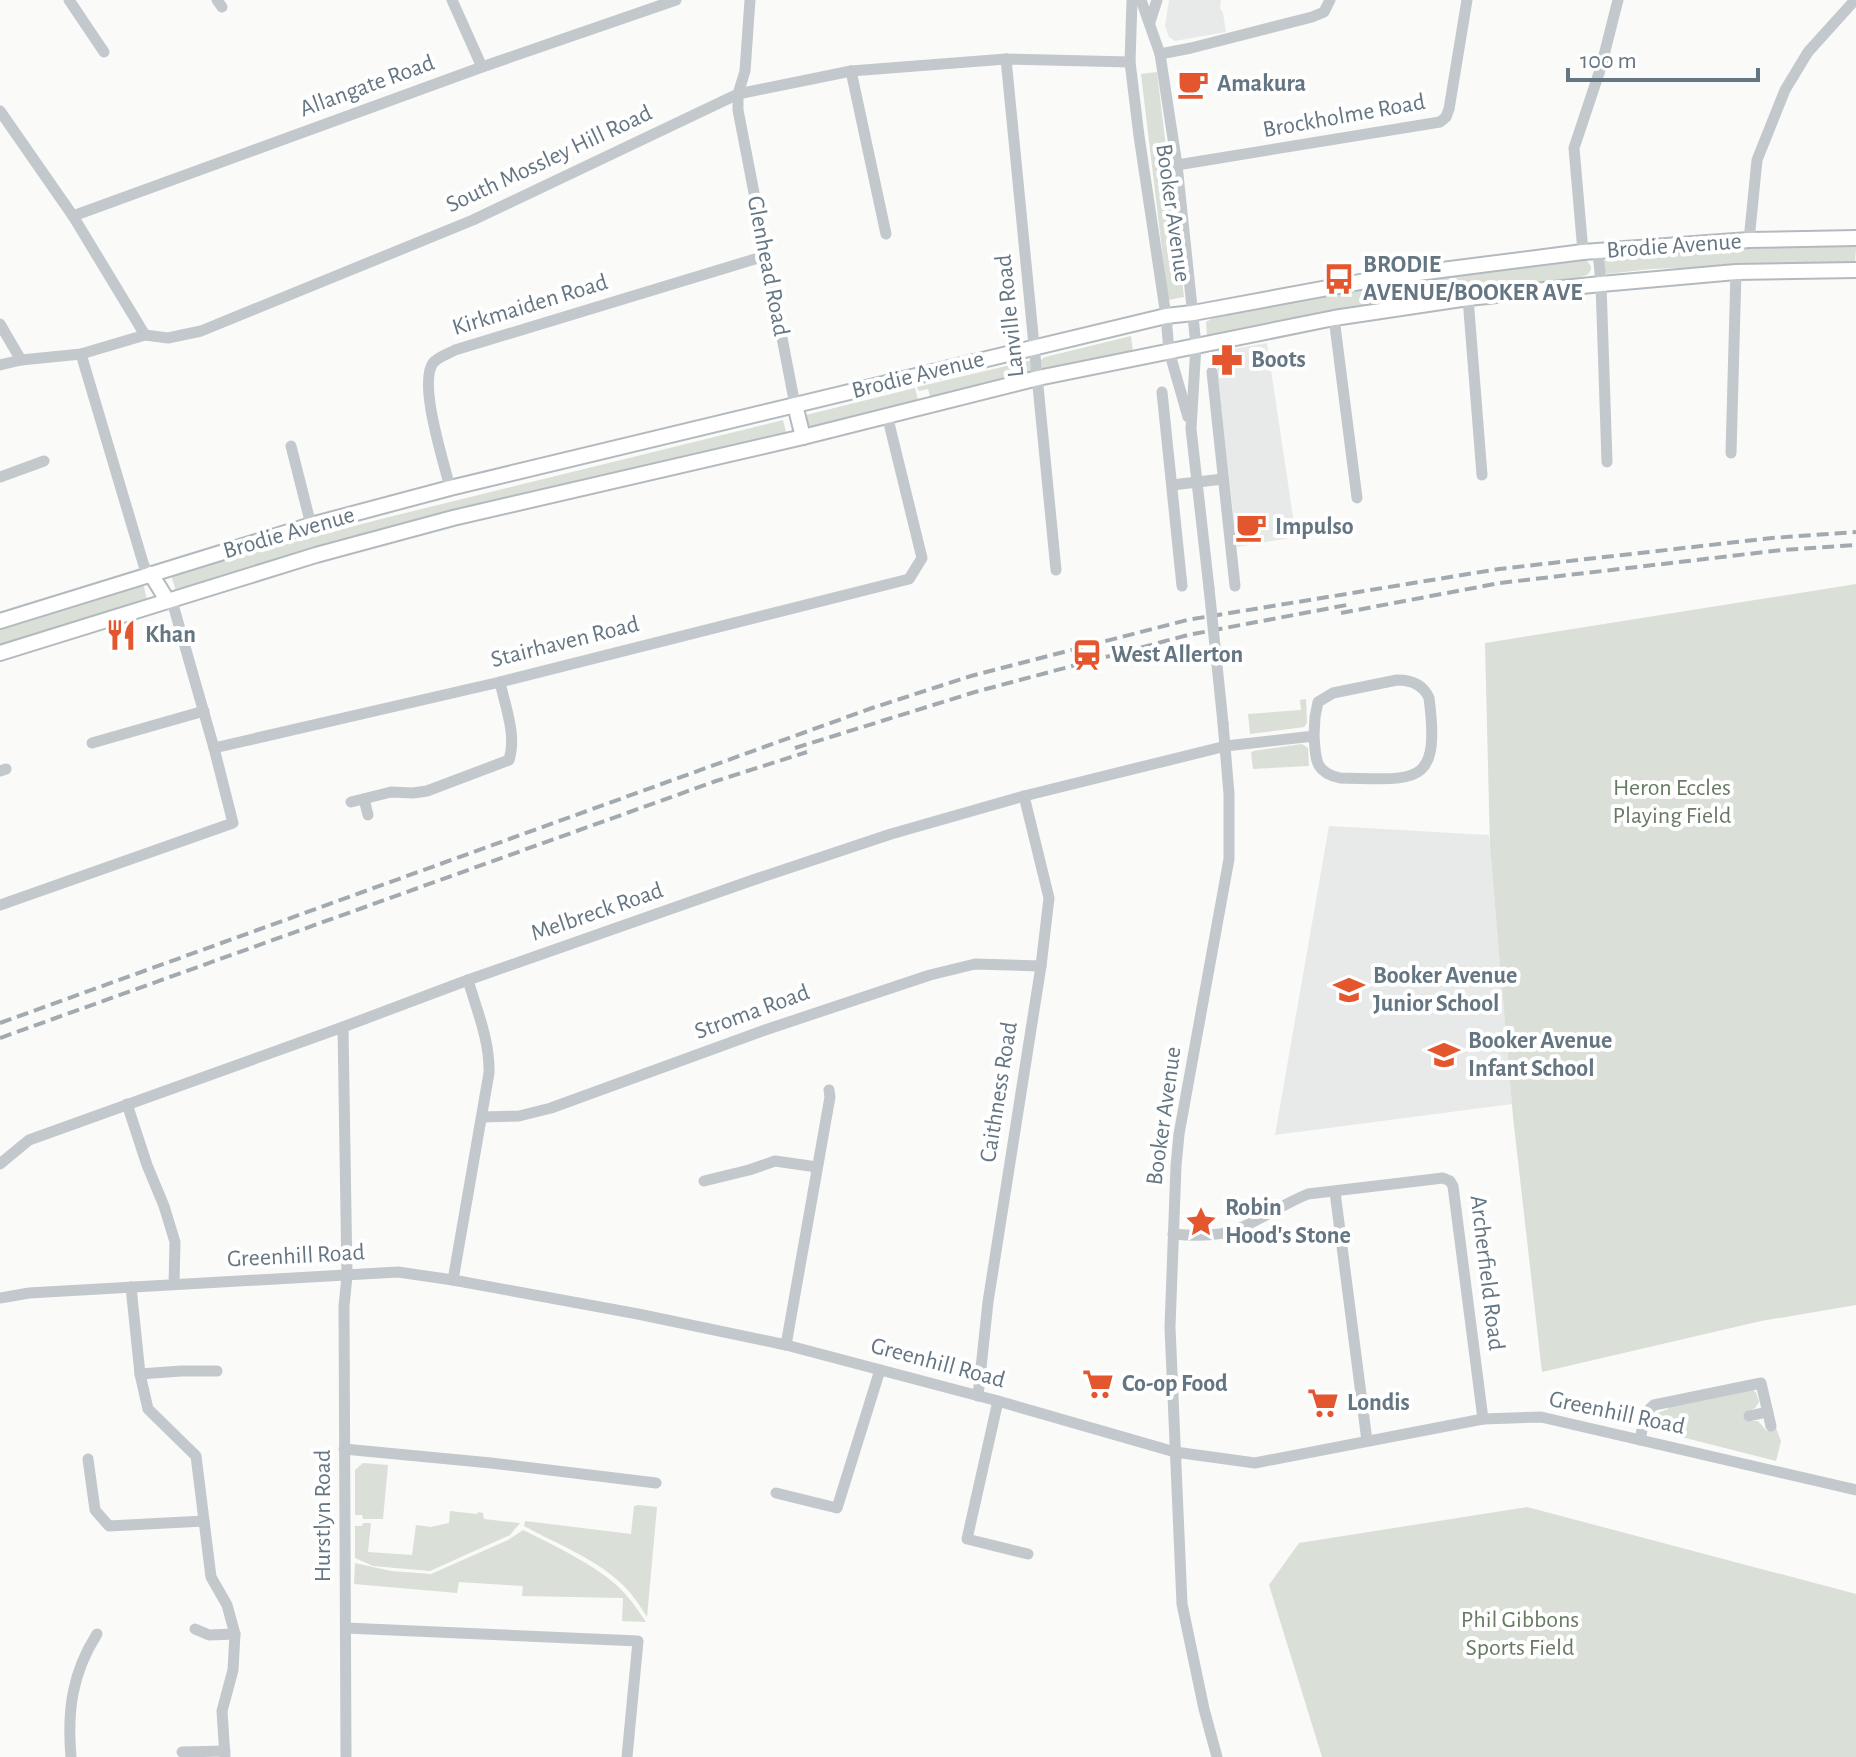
<svg xmlns="http://www.w3.org/2000/svg" width="1856" height="1757" font-family="'Alegreya Sans',sans-serif">
<rect width="100%" height="100%" fill="#fafaf8"/>
<g fill="#e8e9e9">
<path d="M1169,0h52l-1,8 3,5 3,19 -51,9 -6,-4 -4,-11z"/>
<path d="M1267,343l29,194 -59,10 -22,-195z"/>
<path d="M1329,826l160,9 23,269 -237,31z"/>
</g>
<g fill="#dadfd7">
<path d="M1157,72l27,225 -16,3 -27,-226z"/>
<path d="M1854,245l2,2 -1,15 -204,7 -44,5 -4,-3v-8l7,-6 132,-8z"/>
<path d="M1586,260l5,6c0,10 -7,10 -16,12l-103,11 -128,20 -100,19 -32,8 -5,-1 -1,-13 7,-4 66,-14 186,-31z"/>
<path d="M1131,336l2,17 -91,19 -1,-12 4,-3z"/>
<path d="M1028,361h2l2,13 -110,29 -1,-3 9,-4 -2,-7 -9,2 -2,-4z"/>
<path d="M915,388l4,16 -109,27 -4,-16z"/>
<path d="M783,420l4,16 -481,118 -130,37 -5,-16 210,-56z"/>
<path d="M143,583l4,17 -147,46v-19z"/>
<path d="M1856,584v721l-95,16 -219,51 -29,-255 -23,-270 -5,-204z"/>
<path d="M1306,699l1,24 -3,4 -54,7 -2,-20 53,-4 -1,-10z"/>
<path d="M1302,744l6,4 1,18 -56,3 -2,-16 2,-2z"/>
<path d="M1749,1388l7,4 3,10 -4,6 -10,5 2,8h11l9,10 9,-3 5,13 -5,20 -122,-31 1,-13 5,-5 8,-3 -1,-3z"/>
<path d="M363,1463l25,2 -5,54h-20l-1,-4h-7v-45z"/>
<path d="M638,1505l19,2 -10,110c-7,-11 -14,-22 -23,-31 -27,-27 -67,-42 -100,-60l1,-5 106,13 3,-28z"/>
<path d="M1527,1507l329,87v163h-534l-53,-172 30,-42z"/>
<path d="M450,1511l27,3 1,-2 5,1 1,6 36,4 -10,12 -80,36 -57,-5 -18,-8v-32h7l1,-3h8l-3,29 44,3 4,-30 15,2 18,-4z"/>
<path d="M523,1530c32,16 82,39 104,66 7,8 13,17 19,26l-24,-1 1,-23 -101,-2 1,-10 -64,-4 -2,11 -103,-9 1,-21 36,8 40,3 77,-34z"/>
</g>
<g fill="none" stroke-linecap="round" stroke-linejoin="round">
<defs>
<g id="secondary">
<path d="M795,405l8,32"/>
<path d="M151,574l16,26"/>
<path d="M0,621l311,-96 139,-37 716,-172 27,-3 194,-36 196,-25 166,-12 107,-2"/>
<path d="M0,653l316,-98 137,-37 350,-81 235,-59 296,-60 134,-20 133,-14 135,-12 120,-2"/>
</g>
</defs>
<use href="#secondary" stroke="#b3babf" stroke-width="18"/>
<g stroke="#c3c8cc" stroke-width="11">
<path d="M69,0l35,52"/>
<path d="M217,0l5,7"/>
<path d="M452,0l30,67"/>
<path d="M750,0l-5,71 -7,23v16l57,295"/>
<path d="M1132,0l-2,62 9,74 27,180 3,35 19,66"/>
<path d="M1141,0l19,54 17,111 19,180 -5,84 18,159"/>
<path d="M1150,22l7,-22"/>
<path d="M1160,54l31,-6 121,-31 12,-5 6,-12"/>
<path d="M1006,59l50,511"/>
<path d="M851,71l35,163"/>
<path d="M0,111l73,105 72,119"/>
<path d="M1177,165l263,-43 6,-5 3,-8 18,-109"/>
<path d="M73,216l409,-149 194,-67"/>
<path d="M1749,240l8,-80 28,-70 23,-38 47,-52"/>
<path d="M1598,251l3,33 6,178"/>
<path d="M1583,252l-9,-104 27,-81 17,-67"/>
<path d="M1468,298l14,177"/>
<path d="M1334,318l23,180"/>
<path d="M0,324l21,36"/>
<path d="M81,354l63,212 7,8"/>
<path d="M0,365l21,-5 60,-6 64,-19 23,3 33,-7 272,-111 265,-126 113,-23 155,-12 124,3"/>
<path d="M1212,372l23,214"/>
<path d="M1162,392l20,194"/>
<path d="M291,446l20,79"/>
<path d="M1731,453l5,-181"/>
<path d="M0,477l44,-16"/>
<path d="M1172,485l51,-6"/>
<path d="M450,488c-6,-26 -32,-104 -17,-125 5,-6 15,-9 22,-13l310,-94"/>
<path d="M167,600l7,8 40,140 286,-66 409,-103 13,-21 -35,-143"/>
<path d="M92,743l112,-32"/>
<path d="M0,771l6,-2"/>
<path d="M364,799l4,16"/>
<path d="M351,802l40,-10 22,1 14,-2 82,-31c8,-25 -4,-54 -9,-78"/>
<path d="M0,905l233,-82 -19,-75"/>
<path d="M343,1027l4,249 -3,30 2,451"/>
<path d="M127,1104l20,61 17,41 11,36 -1,42"/>
<path d="M482,1117l37,-1 32,-8 217,-79 162,-54 45,-11 66,2"/>
<path d="M0,1164l29,-24 314,-113 125,-47 285,-100 138,-46 133,-38 202,-50 88,-10 1,-19 3,-15 15,-9 64,-13c14,0 26,4 32,18 12,91 -14,81 -89,80 -26,-6 -24,-19 -26,-42"/>
<path d="M704,1181l45,-11 26,-9 42,6"/>
<path d="M1335,1192l32,249"/>
<path d="M1173,1234c21,2 45,3 65,-5 24,-10 45,-25 70,-35l135,-16 7,3 3,5 30,233"/>
<path d="M453,1280l36,-207c1,-32 -12,-62 -21,-93"/>
<path d="M131,1287l9,87 8,35 48,47 15,121 16,28 8,29 -2,36 -11,41 3,46"/>
<path d="M0,1298l29,-5 369,-21 55,8 185,34 148,31 212,56 177,51 80,11 228,-44 58,-2 315,73"/>
<path d="M786,1345l44,-248 -1,-7"/>
<path d="M140,1374l41,-3h36"/>
<path d="M978,1396l10,-94 53,-336 8,-68 -25,-102"/>
<path d="M998,1401l-31,138 61,15"/>
<path d="M1749,1416l18,-4"/>
<path d="M1640,1440c3,-13 3,-27 14,-35l107,-22 10,43"/>
<path d="M344,1449l147,14 165,20"/>
<path d="M88,1459l7,51 14,16 95,-5"/>
<path d="M776,1493l61,15 43,-138"/>
<path d="M346,1628l292,13 -11,116"/>
<path d="M195,1629l14,6 26,-1"/>
<path d="M182,1752l43,-1"/>
<path d="M71,1757c-4,-46 1,-84 26,-123"/>
<path d="M1217,1757l-13,-48 -22,-105 -12,-277 6,-161 3,-32 50,-275v-65l-6,-71"/>
</g>
<use href="#secondary" stroke="#fff" stroke-width="14"/>
<g stroke="#a2aab0" stroke-width="4" stroke-dasharray="12 6" stroke-linecap="butt">
<path d="M1341,613l159,-30 282,-33 74,-5"/>
<path d="M795,748l180,-56 213,-57 164,-31"/>
<path d="M0,1023l872,-315 99,-32 216,-56 312,-51 273,-31 84,-6"/>
<path d="M0,1038l716,-257 91,-29"/>
</g>
<path stroke="#c3c8cc" stroke-width="11" d="M1209,588l14,135"/>
</g>
<defs>
<symbol id="cafe-bare" viewBox="-9 -9 18 18"><path d="M-5.5-4.5H6V0H3Q3 3.5 0 3.5H-2.5Q-5.5 3.5-5.5 0ZM3-3.2v2h1.7v-2ZM-6 4.5H4V6H-6Z" fill="#e4572e" stroke="#fff" stroke-width="2.5" paint-order="stroke"/></symbol>
<symbol id="bus-bare" viewBox="-9 -9 18 18"><path d="M-5-6H5V4H4V6H2V4H-2V6H-4V4H-5ZM-3.5-4V0h7V-4ZM-3.5 1.2v1.5H-2V1.2ZM2 1.2v1.5H3.5V1.2Z" fill="#e4572e" stroke="#fff" stroke-width="2.5" paint-order="stroke"/></symbol>
<symbol id="pharmacy-bare" viewBox="-9 -9 18 18"><path d="M-2-6h4v4h4v4h-4v4h-4v-4h-4v-4h4Z" fill="#e4572e" stroke="#fff" stroke-width="2.5" paint-order="stroke"/></symbol>
<symbol id="restaurant-bare" viewBox="-9 -9 18 18"><path d="M-5-6h1v4h1v-4h1v4h1v-4h1v5L-1.5 .5V6h-2V.5L-5-1ZM5-6V6H3V1.5H1.5Q1.5-4 5-6Z" fill="#e4572e" stroke="#fff" stroke-width="2.5" paint-order="stroke"/></symbol>
<symbol id="station-bare" viewBox="-9 -9 18 18"><path d="M-3-6H3Q5-6 5-4V2Q5 4 3 4L4.5 6H3L1.5 4h-3L-3 6H-4.5L-3 4Q-5 4-5 2V-4Q-5-6-3-6ZM-3.5-4v3h7v-3ZM-3.5 1v1.5H-2V1ZM2 1v1.5H3.5V1Z" fill="#e4572e" stroke="#fff" stroke-width="2.5" paint-order="stroke"/></symbol>
<symbol id="school-bare" viewBox="-9 -9 18 18"><path d="M0-5L7-2L0 1L-7-2ZM-4 1L0 2.5L4 1V4Q0 6-4 4Z" fill="#e4572e" stroke="#fff" stroke-width="2.5" paint-order="stroke"/></symbol>
<symbol id="sight-bare" viewBox="-9 -9 18 18"><path d="M0-6L1.8-2.2L6-1.7L2.9 1.2L3.7 5.4L0 3.3L-3.7 5.4L-2.9 1.2L-6-1.7L-1.8-2.2Z" fill="#e4572e" stroke="#fff" stroke-width="2.5" paint-order="stroke"/></symbol>
<symbol id="supermarket-bare" viewBox="-9 -9 18 18"><path d="M-6-5.5h2.5l.6 2H6L4.5 2H-2.5L-4.4-4H-6ZM-1.5 3.2a1.3 1.3 0 1 0 .1 0ZM3 3.2a1.3 1.3 0 1 0 .1 0Z" fill="#e4572e" stroke="#fff" stroke-width="2.5" paint-order="stroke"/></symbol>
</defs>
<g fill-rule="evenodd">
<use href="#cafe-bare" x="1171" y="62" width="44" height="44"/>
<use href="#bus-bare" x="1317" y="257" width="44" height="44"/>
<use href="#pharmacy-bare" x="1205" y="338" width="44" height="44"/>
<use href="#cafe-bare" x="1229" y="505" width="44" height="44"/>
<use href="#restaurant-bare" x="99" y="613" width="44" height="44"/>
<use href="#station-bare" x="1065" y="633" width="44" height="44"/>
<use href="#school-bare" x="1327" y="968" width="44" height="44"/>
<use href="#school-bare" x="1422" y="1033" width="44" height="44"/>
<use href="#sight-bare" x="1179" y="1200" width="44" height="44"/>
<use href="#supermarket-bare" x="1076" y="1362" width="44" height="44"/>
<use href="#supermarket-bare" x="1301" y="1381" width="44" height="44"/>
</g>
<g text-anchor="middle" dominant-baseline="central" stroke-width="8" stroke-linejoin="round" paint-order="stroke">
<g font-size="24" font-weight="bold" fill="#657683" stroke="#fff" text-anchor="start">
<text x="1217" y="84">Amakura</text>
<text x="1363" y="265">BRODIE<tspan x="1363" dy="28">AVENUE/BOOKER AVE</tspan></text>
<text x="1251" y="360">Boots</text>
<text x="1275" y="527">Impulso</text>
<text x="145" y="635">Khan</text>
<text x="1111" y="655">West Allerton</text>
<text x="1373" y="976">Booker Avenue<tspan x="1373" dy="28">Junior School</tspan></text>
<text x="1468" y="1041">Booker Avenue<tspan x="1468" dy="28">Infant School</tspan></text>
<text x="1225" y="1208">Robin<tspan x="1225" dy="28">Hood's Stone</tspan></text>
<text x="1122" y="1384">Co-op Food</text>
<text x="1347" y="1403">Londis</text>
</g>
<g font-size="24" fill="#657683" stroke="#fff">
<text transform="translate(367 86) rotate(-20)">Allangate Road</text>
<text transform="translate(1344 116) rotate(-10)">Brockholme Road</text>
<text transform="translate(549 159) rotate(-25)">South Mossley Hill Road</text>
<text transform="translate(1173 213) rotate(82)">Booker Avenue</text>
<text transform="translate(1674 246) rotate(-4)">Brodie Avenue</text>
<text transform="translate(768 266) rotate(79)">Glenhead Road</text>
<text transform="translate(530 305) rotate(-17)">Kirkmaiden Road</text>
<text transform="translate(1010 316) rotate(-96)">Lanville Road</text>
<text transform="translate(918 375) rotate(-14)">Brodie Avenue</text>
<text transform="translate(289 533) rotate(-16)">Brodie Avenue</text>
<text transform="translate(565 642) rotate(-14)">Stairhaven Road</text>
<text transform="translate(597 912) rotate(-19)">Melbreck Road</text>
<text transform="translate(752 1012) rotate(-20)">Stroma Road</text>
<text transform="translate(999 1092) rotate(-81)">Caithness Road</text>
<text transform="translate(1164 1116) rotate(-82)">Booker Avenue</text>
<text transform="translate(296 1256) rotate(-3)">Greenhill Road</text>
<text transform="translate(1487 1273) rotate(83)">Archerfield Road</text>
<text transform="translate(938 1363) rotate(15)">Greenhill Road</text>
<text transform="translate(1617 1413) rotate(12)">Greenhill Road</text>
<text transform="translate(323 1516) rotate(-90)">Hurstlyn Road</text>
</g>
<g font-size="24" fill="#687a64" stroke="#fff">
<text x="1672" y="788">Heron Eccles<tspan x="1672" dy="28">Playing Field</tspan></text>
<text x="1520" y="1620">Phil Gibbons<tspan x="1520" dy="28">Sports Field</tspan></text>
</g>
</g>
<path d="M1568 68v12h190v-12" fill="none" stroke="#657683" stroke-width="4"/>
<text x="1580" y="68" font-size="24" fill="#657683" stroke="#ffffff" stroke-width="6" paint-order="stroke">100 m</text>
</svg>
